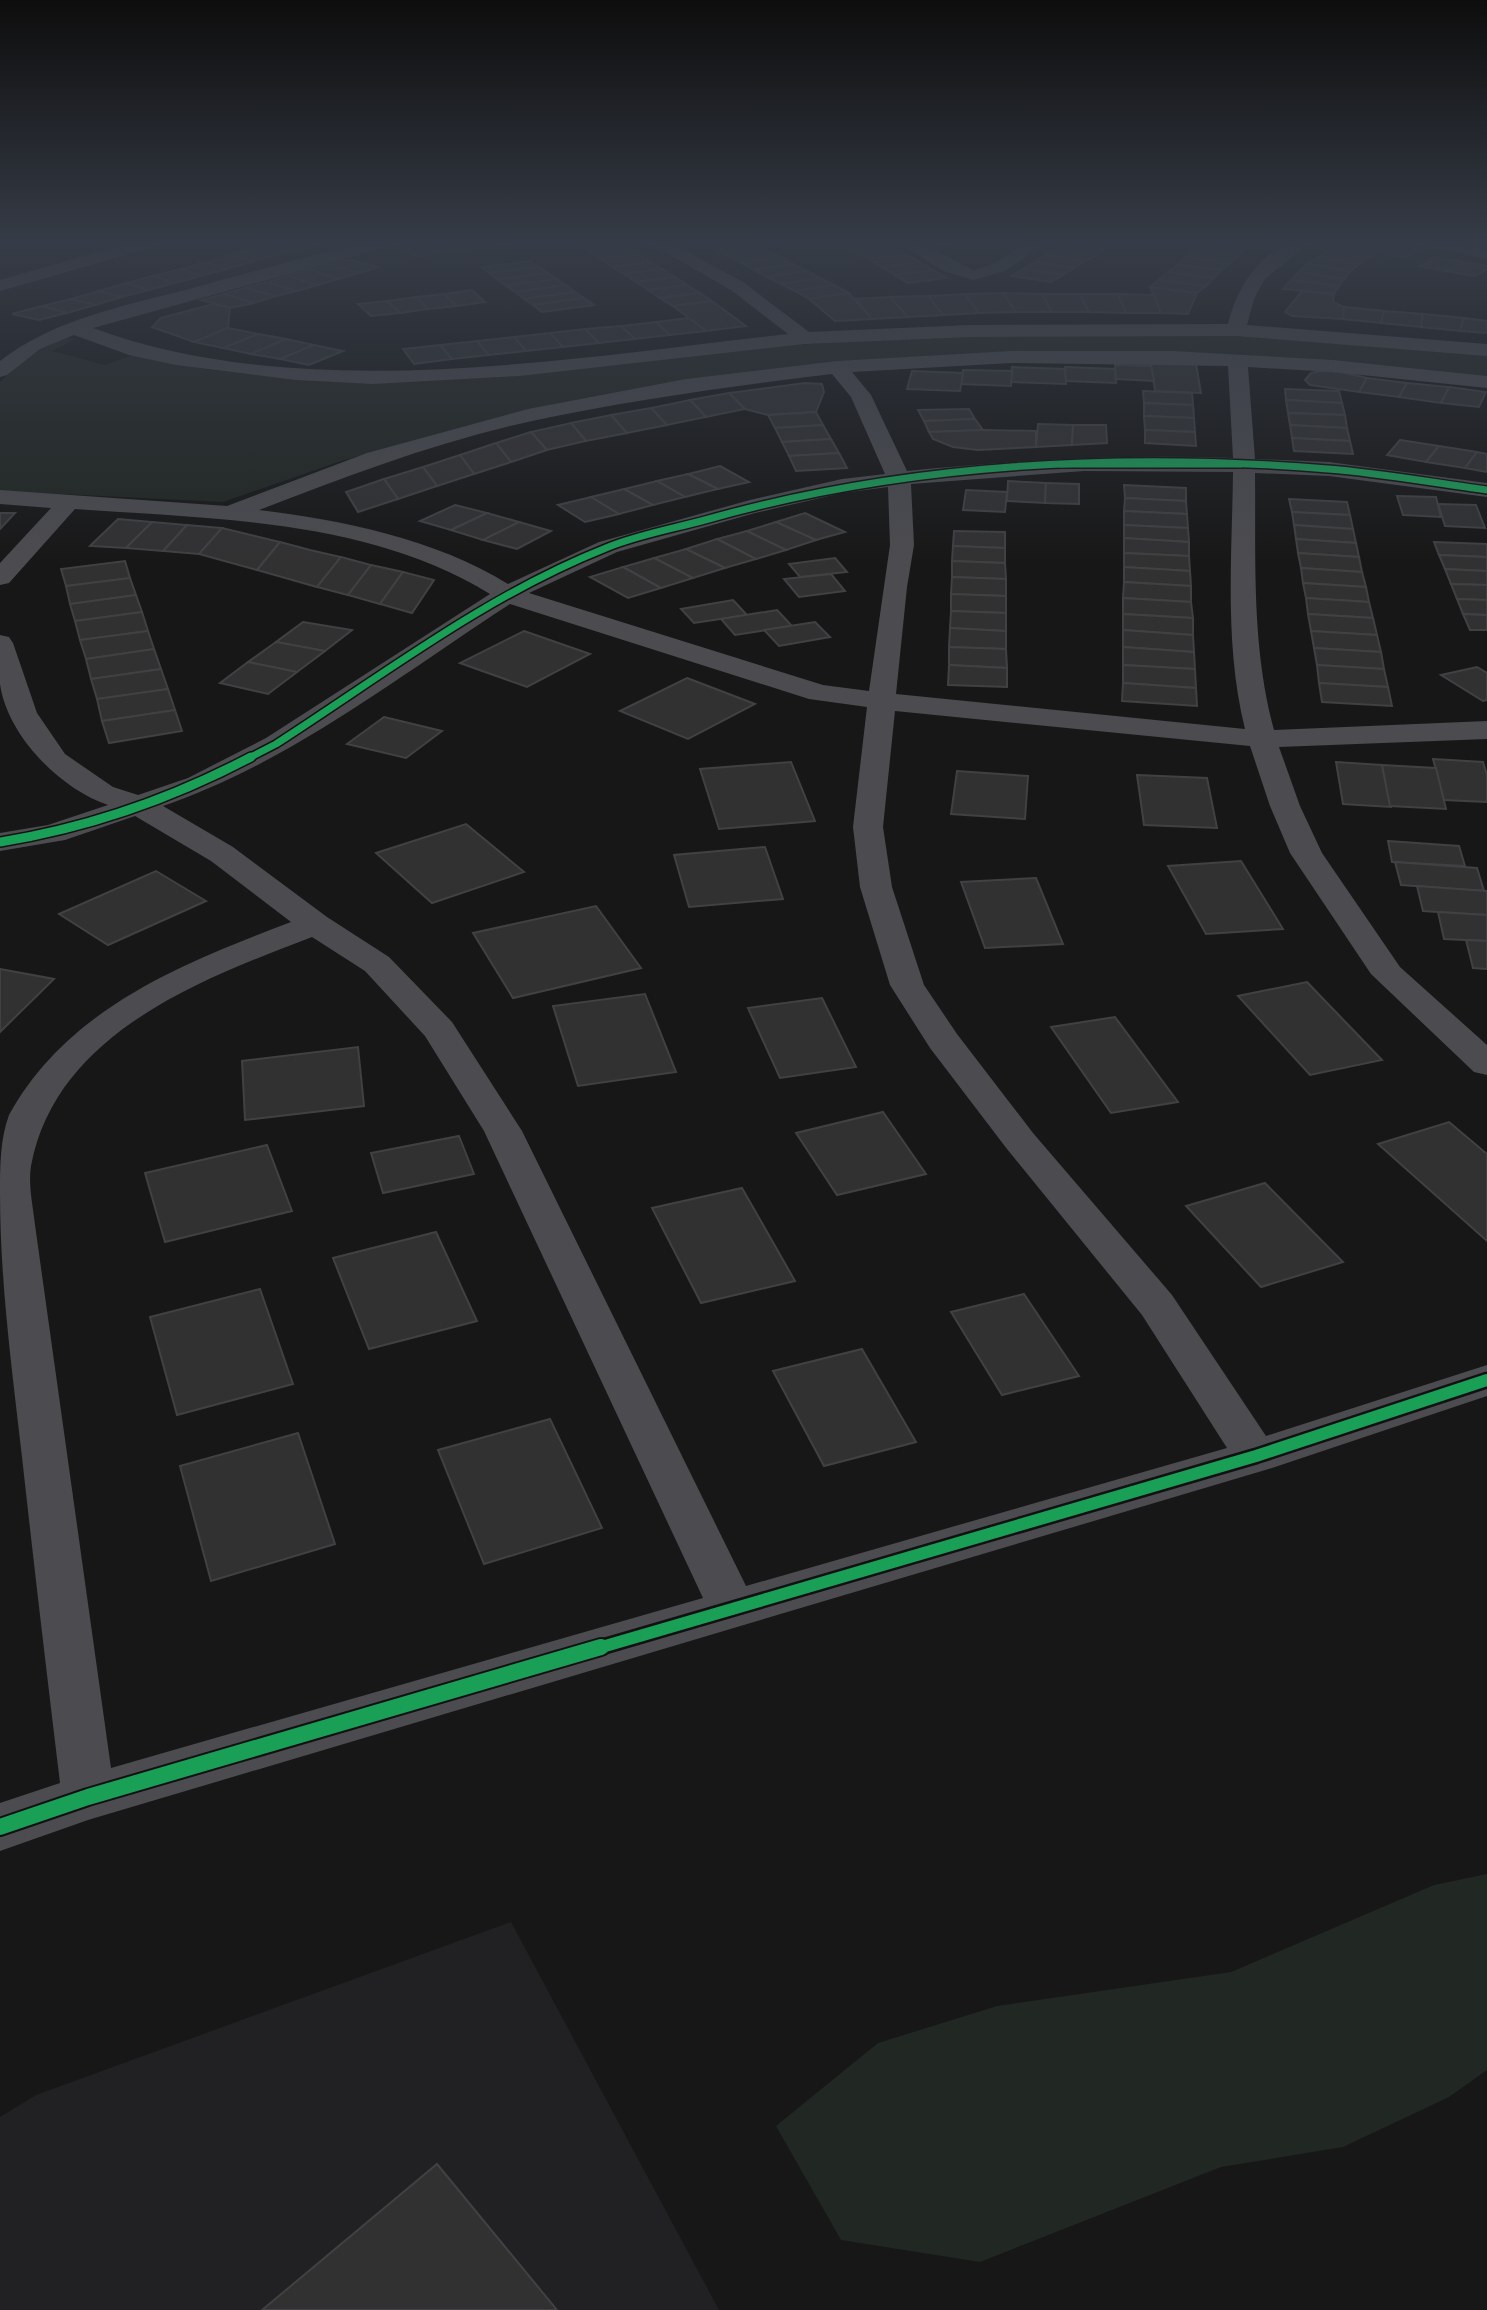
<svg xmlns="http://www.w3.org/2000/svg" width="1487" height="2310" font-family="Inter,sans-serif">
<rect width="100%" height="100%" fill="#171717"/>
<path fill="#212123" d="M511,1922l208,388h-719v-193l36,-22z"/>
<g fill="#212722">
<path d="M1206,332l281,22v23l-95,-11 -164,-12 -324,5 -443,69 -120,33 -118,41 -223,-11v-109c19,-16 48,-50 76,-43l-24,12 53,14 30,-11 69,15 60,7 125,6 110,-5 274,-30 133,-10z"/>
<path d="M1487,1874v196l-38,27 -106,50 -122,20 -241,95 -139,-22 -65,-114 102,-83 119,-37 234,-34 203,-87z"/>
</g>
<g fill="#313132" stroke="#404143" stroke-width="2">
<path d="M318,240l5,2 -23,7 -19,-8z"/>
<path d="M446,240h28l11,7 -23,3z"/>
<path d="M446,240l16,10 -22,3 -17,-11z"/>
<path d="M474,240h27l6,4 -22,3z"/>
<path d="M616,240l11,7 -37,5 -11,-7z"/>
<path d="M719,240h28l7,4 -38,5 -13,-7z"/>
<path d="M882,240l12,7 -38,5 -12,-8z"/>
<path d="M934,240h30v6l-30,-1z"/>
<path d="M964,240h30v7l-30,-1z"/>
<path d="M994,240h30v8l-30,-1z"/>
<path d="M1072,240h35l11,2 -11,6 -39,-6z"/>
<path d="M1205,240h35l14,2 -8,7 -45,-6z"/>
<path d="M1349,240h31l45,10 -24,8 -60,-15z"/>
<path d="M281,241l19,8 -24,6 -20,-7z"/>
<path d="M423,242l17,11 -23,4 -17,-11z"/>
<path d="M1068,242l39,6 -10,7 -40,-6z"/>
<path d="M1201,243l45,6 -8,7 -45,-6z"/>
<path d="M754,244l13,6 -39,6 -12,-7z"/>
<path d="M1340,244l37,9 -8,5 -41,-8z"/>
<path d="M627,247l12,7 -38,5 -11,-7z"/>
<path d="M894,247l13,8 -38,4 -13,-7z"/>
<path d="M256,248l20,7 -25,7 -19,-7z"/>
<path d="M1057,249l40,6 -12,6 -39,-6z"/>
<path d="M767,250l13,7 -39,6 -13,-7z"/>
<path d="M1193,250l45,6 -8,7 -45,-6z"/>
<path d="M1328,250l41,8 -10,6 -40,-7z"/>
<path d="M639,254l11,8 -38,5 -11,-8z"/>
<path d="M232,255l19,7 -24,7 -21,-7z"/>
<path d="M907,255l13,7 -38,5 -13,-8z"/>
<path d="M1046,255l39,6 -11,7 -40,-6z"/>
<path d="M780,257l13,7 -39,6 -13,-7z"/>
<path d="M1185,257l45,6 -8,7 -45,-5z"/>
<path d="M1319,257l40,7 -8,7 -44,-7z"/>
<path d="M1436,257l28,5 -18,9 -27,-5z"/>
<path d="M349,259l30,8 -20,6 -30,-8z"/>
<path d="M530,261l9,6 -50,6 -8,-6z"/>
<path d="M206,262l21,7 -26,7 -21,-7z"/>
<path d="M650,262l12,7 -38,5 -12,-7z"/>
<path d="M920,262l13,8 -38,5 -13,-8z"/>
<path d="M1034,262l40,6 -11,7 -40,-6z"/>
<path d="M1464,262l23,4v3l-12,7 -29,-5z"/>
<path d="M793,264l14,7 -40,6 -13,-7z"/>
<path d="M1307,264l44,7 -7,8 -45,-7z"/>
<path d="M329,265l30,8 -20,6 -30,-9z"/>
<path d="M1177,265l45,5 -8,8 -46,-6z"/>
<path d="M539,267l9,6 -50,7 -9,-7z"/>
<path d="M180,269l21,7 -26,7 -22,-7z"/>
<path d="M662,269l13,8 -39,5 -12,-8z"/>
<path d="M1023,269l40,6 -12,7 -40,-6z"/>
<path d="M309,270l30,9 -21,6 -30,-9z"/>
<path d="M933,270l14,8 -39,5 -13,-8z"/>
<path d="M807,271l13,7 -39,6 -14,-7z"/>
<path d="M1168,272l46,6 -8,8 -47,-6z"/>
<path d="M1299,272l45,7 -5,7 -48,-6z"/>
<path d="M548,273l9,6 -51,7 -8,-6z"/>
<path d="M153,276l22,7 -26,7 -23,-7z"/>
<path d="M288,276l30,9 -21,6 -30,-9z"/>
<path d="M675,277l12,8 -39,5 -12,-8z"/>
<path d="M820,278l14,7 -39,6 -14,-7z"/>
<path d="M557,279l9,6 -51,7 -9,-6z"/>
<path d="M1159,280l47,6 -9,7 -47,-6z"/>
<path d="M1291,280l48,6 -5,8 -51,-5z"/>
<path d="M267,282l30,9 -21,5 -31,-8z"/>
<path d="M126,283l23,7 -27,7 -23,-6z"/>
<path d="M566,285l9,7 -51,7 -9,-7z"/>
<path d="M687,285l13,8 -40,5 -12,-8z"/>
<path d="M834,285l15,8 -40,6 -14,-8z"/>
<path d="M1150,287l47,6 -9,21 -27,-1z"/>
<path d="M245,288l31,8 -22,7 -30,-9z"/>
<path d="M472,290l13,12 -28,4 -13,-12z"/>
<path d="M99,291l23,6 -27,8 -24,-6z"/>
<path d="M1302,291l32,3 -1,8 11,5 -1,12 -51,-3 -7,-4z"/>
<path d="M575,292l9,6 -51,7 -9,-6z"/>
<path d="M700,293l12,8 -39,5 -13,-8z"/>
<path d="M849,293l23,26 -37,2 -26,-22z"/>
<path d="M1003,293l39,1 10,18h-36z"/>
<path d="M1003,293l13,19 -37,1 -14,-19z"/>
<path d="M224,294l30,9 -24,5 -29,-8z"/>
<path d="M444,294l13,12 -29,3 -12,-12z"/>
<path d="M965,294l14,19 -36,2 -15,-19z"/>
<path d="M1042,294h38l9,18h-37z"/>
<path d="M1080,294h38l8,19 -37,-1z"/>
<path d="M1118,294l36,1 7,18h-35z"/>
<path d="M928,296l15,19 -35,2 -18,-20z"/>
<path d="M416,297l12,12 -28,4 -13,-12z"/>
<path d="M890,297l18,20 -36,2 -16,-20z"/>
<path d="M584,298l10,7 -52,7 -9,-7z"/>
<path d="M71,299l24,6 -28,8 -25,-7z"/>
<path d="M387,301l13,12 -29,3 -13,-12z"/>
<path d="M712,301l34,25 -40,5 -33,-25z"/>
<path d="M214,304l16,4 -2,20 -34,14 -42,-15 9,-9z"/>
<path d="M42,306l25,7 -28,7 -27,-6z"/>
<path d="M1344,307l40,4 -3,12 -38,-4z"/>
<path d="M1384,311l39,3 -2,13 -40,-4z"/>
<path d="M1423,314l41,4 -4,13 -39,-4z"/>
<path d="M689,318l17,13 -36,4 -14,-13z"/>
<path d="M1464,318l23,3v12l-27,-2z"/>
<path d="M656,322l14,13 -35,4 -14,-13z"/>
<path d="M621,326l14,13 -36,4 -14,-14z"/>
<path d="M228,328l30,6 -35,14 -29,-6z"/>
<path d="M585,329l14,14 -36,4 -13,-14z"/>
<path d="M550,333l13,14 -37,4 -12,-14z"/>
<path d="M258,334l28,5 -35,15 -28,-6z"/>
<path d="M514,337l12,14 -37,4 -12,-14z"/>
<path d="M286,339l28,6 -34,14 -29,-5z"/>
<path d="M477,341l12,14 -37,4 -12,-14z"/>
<path d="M314,345l29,6 -34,14 -29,-6z"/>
<path d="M440,345l12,14 -38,5 -11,-15z"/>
<path d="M1151,363l45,1 5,29 -46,-2z"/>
<path d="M1115,365l36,1 3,15 -38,-2z"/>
<path d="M1012,367l53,2 1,15 -55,-2z"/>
<path d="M1065,367l50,2 1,14 -50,-2z"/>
<path d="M963,370l49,1 -1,15 -50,-2z"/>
<path d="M912,371l51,2 -3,18 -53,-2z"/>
<path d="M1322,371l19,1 26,6 -8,14 -49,-7 -5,-5 6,-7z"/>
<path d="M1367,378l40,5 -8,14 -40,-5z"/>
<path d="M805,383l17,1 2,8 -8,20 -48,3 -23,-6 -16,-16z"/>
<path d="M1407,383l42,4 -8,16 -42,-6z"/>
<path d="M1449,387l37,5 -7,15 -38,-4z"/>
<path d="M1285,389l54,2 3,12 -56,-3z"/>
<path d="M1143,391l49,2 1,12 -49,-2z"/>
<path d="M729,393l16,16 -39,8 -16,-17z"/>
<path d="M690,400l16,17 -39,8 -16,-17z"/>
<path d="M1286,400l56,3 3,12 -57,-2z"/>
<path d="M1144,403l49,2 1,13 -50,-2z"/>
<path d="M651,408l16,17 -40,8 -16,-18z"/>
<path d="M969,409l6,10 -51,2 -6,-11z"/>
<path d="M816,412l7,13 -48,3 -7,-13z"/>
<path d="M1288,413l57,2 2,13 -57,-3z"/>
<path d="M611,415l16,18 -41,8 -15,-18z"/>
<path d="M1144,416l50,2 1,14 -50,-2z"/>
<path d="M975,419l8,11 -54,2 -5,-11z"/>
<path d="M571,423l15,18 -39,9 -16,-18z"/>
<path d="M1038,424l35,1 -1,20 -36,2z"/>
<path d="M823,425l8,14 -49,3 -7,-14z"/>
<path d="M1073,425h33l1,18 -35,2z"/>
<path d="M1290,425l57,3 3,13 -58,-3z"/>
<path d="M983,430l53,1v16l-58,3 -25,-3 -20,-8 -4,-7z"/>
<path d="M1145,430l50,2 1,14 -51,-3z"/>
<path d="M531,432l16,18 -36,12 -15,-19z"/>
<path d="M1292,438l58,3 3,13 -59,-3z"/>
<path d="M831,439l8,14 -50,3 -7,-14z"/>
<path d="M1400,440l39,6 -13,16 -39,-7z"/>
<path d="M496,443l15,19 -37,12 -14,-19z"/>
<path d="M1439,446l38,6 -12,16 -39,-6z"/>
<path d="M1477,452l10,2v18l-22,-4z"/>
<path d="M839,453l8,15 -51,3 -7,-15z"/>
<path d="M460,455l14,19 -37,12 -14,-19z"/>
<path d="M720,466l29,16 -31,7 -30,-15z"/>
<path d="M423,467l14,19 -39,13 -14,-20z"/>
<path d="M688,474l30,15 -33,8 -28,-16z"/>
<path d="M384,479l14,20 -40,13 -12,-20z"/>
<path d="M657,481l28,16 -32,8 -29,-16z"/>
<path d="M1008,481l38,2 -1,20 -38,-2z"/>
<path d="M1046,483l33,1v20l-34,-1z"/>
<path d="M1124,485l62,3v13l-61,-3z"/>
<path d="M624,489l29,16 -34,9 -28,-17z"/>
<path d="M966,490l41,2 -2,20 -42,-2z"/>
<path d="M1397,496l39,1 5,20 -38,-2z"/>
<path d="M591,497l28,17 -34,8 -27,-17z"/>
<path d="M1125,498l61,3 1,13 -63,-3z"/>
<path d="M1289,499l58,3 3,13 -58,-3z"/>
<path d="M1438,504l38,1 9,23 -40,-2z"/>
<path d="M455,505l32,8 -36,17 -31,-9z"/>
<path d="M1124,511l63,3 1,14 -64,-3z"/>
<path d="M1292,512l58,3 3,14 -59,-4z"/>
<path d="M0,513h15l-15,16z"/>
<path d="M487,513l32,9 -36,18 -32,-10z"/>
<path d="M805,513l40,19 -29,8 -40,-18z"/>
<path d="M118,519l34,3 -26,26 -36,-2z"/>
<path d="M152,522l35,3 -24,26 -37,-3z"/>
<path d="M519,522l32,9 -34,18 -34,-9z"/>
<path d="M776,522l40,18 -30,10 -39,-19z"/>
<path d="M187,525l35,3 -23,26 -36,-3z"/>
<path d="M1124,525l64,3 1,14 -65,-4z"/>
<path d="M1294,525l59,4 3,14 -60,-4z"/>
<path d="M222,528l58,14 -23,28 -58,-16z"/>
<path d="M747,531l39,19 -30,9 -39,-20z"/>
<path d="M954,531l51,1v16l-52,-2z"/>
<path d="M1124,538l65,4v14l-65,-3z"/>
<path d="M717,539l39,20 -31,9 -39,-19z"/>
<path d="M1296,539l60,4 3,14 -61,-4z"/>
<path d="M280,542l30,8 31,7 -24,30 -60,-17z"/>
<path d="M1434,542l53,2v13l-48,-2z"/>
<path d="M953,546l52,2v15l-53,-2z"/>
<path d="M686,549l39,19 -32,10 -39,-20z"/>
<path d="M1124,553l65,3 1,15 -66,-4z"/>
<path d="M1298,553l61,4 3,15 -61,-4z"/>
<path d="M1439,555l48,2v14l-42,-2z"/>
<path d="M341,557l30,8 -23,30 -31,-8z"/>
<path d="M654,558l39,20 -32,10 -38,-21z"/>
<path d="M835,558l12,14 -47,5 -11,-13z"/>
<path d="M125,561l5,17 -64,8 -5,-17z"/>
<path d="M952,561l53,2 1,16 -54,-2z"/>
<path d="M371,565l32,7 -23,32 -32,-9z"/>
<path d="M623,567l38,21 -33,10 -38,-21z"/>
<path d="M1124,567l66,4 1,15 -67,-4z"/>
<path d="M1301,568l61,4 4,15 -63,-4z"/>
<path d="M1445,569l42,2v14l-36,-1z"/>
<path d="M403,572l31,8 -22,33 -32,-9z"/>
<path d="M831,574l14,17 -46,6 -15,-18z"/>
<path d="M952,577l54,2v17l-55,-2z"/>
<path d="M130,578l6,17 -66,9 -4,-18z"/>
<path d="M1124,582l67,4v16l-68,-4z"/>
<path d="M1303,583l63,4 3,15 -63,-4z"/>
<path d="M1451,584l36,1v15l-30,-1z"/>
<path d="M951,594l55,2v17l-55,-2z"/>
<path d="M136,595l6,17 -67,9 -5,-17z"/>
<path d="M1123,598l68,4 2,16 -70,-4z"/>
<path d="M1306,598l63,4 4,16 -65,-4z"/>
<path d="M1457,599l30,1v15l-24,-1z"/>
<path d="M733,600l14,15 -53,8 -13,-14z"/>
<path d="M777,610l15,16 -57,9 -14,-16z"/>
<path d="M951,611l55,2v18l-56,-3z"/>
<path d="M142,612l6,19 -68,9 -5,-19z"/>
<path d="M1123,614l70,4v17l-70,-5z"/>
<path d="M1308,614l65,4 4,17 -66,-4z"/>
<path d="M1463,614l24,1v15h-17z"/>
<path d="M303,622l49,8 -27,21 -49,-9z"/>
<path d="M815,622l15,15 -51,9 -15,-16z"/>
<path d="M950,628l56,3v18l-57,-2z"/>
<path d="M1123,630l70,5 1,17 -71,-5z"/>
<path d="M148,631l6,18 -68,10 -6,-19z"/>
<path d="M524,631l66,23 -63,33 -67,-24z"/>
<path d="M1311,631l66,4 4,17 -67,-4z"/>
<path d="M276,642l49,9 -28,21 -49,-10z"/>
<path d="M949,647l57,2 1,19 -58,-3z"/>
<path d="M1123,647l71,5 1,17 -72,-4z"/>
<path d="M1314,648l67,4 3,17 -67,-4z"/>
<path d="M154,649l7,20 -70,10 -5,-20z"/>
<path d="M248,662l49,10 -29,22 -48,-11z"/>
<path d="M949,665l58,3v19l-59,-2z"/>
<path d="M1123,665l72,4 1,19 -73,-5z"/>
<path d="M1317,665l67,4 4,18 -69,-4z"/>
<path d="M1477,667l10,6v27l-4,1 -42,-26z"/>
<path d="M161,669l7,20 -71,10 -6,-20z"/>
<path d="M687,678l68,26 -67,35 -68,-28z"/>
<path d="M1123,683l73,5 1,18 -75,-5z"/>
<path d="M1319,683l69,4 4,19 -70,-4z"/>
<path d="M168,689l7,21 -73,11 -5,-22z"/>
<path d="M175,710l7,21 -73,12 -7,-22z"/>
<path d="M384,717l58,14 -36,27 -59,-14z"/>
<path d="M1433,759l50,3 4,13v27l-43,-2z"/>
<path d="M791,762l24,59 -96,8 -19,-60z"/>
<path d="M1336,762l46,3 9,42 -48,-3z"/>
<path d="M1382,765l54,3 10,41 -56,-3z"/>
<path d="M957,771l71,5 -3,43 -74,-5z"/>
<path d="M1137,775l70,3 10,50 -73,-3z"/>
<path d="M466,824l58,48 -92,31 -56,-50z"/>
<path d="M1388,841l71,5 6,20 -73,-4z"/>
<path d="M765,847l18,52 -94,8 -15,-52z"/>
<path d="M1241,861l42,68 -77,5 -38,-68z"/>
<path d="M1395,862l82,6 7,23 -83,-6z"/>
<path d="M156,871l50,30 -98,44 -49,-31z"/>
<path d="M1036,878l27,66 -78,4 -24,-66z"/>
<path d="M1417,886l70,5v24l-64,-4z"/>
<path d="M596,906l45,62 -128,30 -40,-65z"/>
<path d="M1438,912l49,3v26l-43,-2z"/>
<path d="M1466,940l21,1v28l-14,-1z"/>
<path d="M0,969l54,10 -54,53z"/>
<path d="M1307,982l75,78 -72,15 -72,-79z"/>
<path d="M645,994l31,78 -98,14 -25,-80z"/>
<path d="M822,998l34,69 -76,11 -32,-70z"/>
<path d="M1115,1017l63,85 -67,11 -60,-86z"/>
<path d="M358,1047l6,59 -119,14 -3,-59z"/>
<path d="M883,1112l43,62 -89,21 -41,-62z"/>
<path d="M1449,1122l38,32v87l-109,-97z"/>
<path d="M459,1136l15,38 -91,19 -12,-40z"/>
<path d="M267,1145l25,66 -127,31 -20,-69z"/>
<path d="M1265,1183l78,79 -82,25 -75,-81z"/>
<path d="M742,1188l53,93 -94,22 -49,-95z"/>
<path d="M436,1232l41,89 -108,28 -36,-91z"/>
<path d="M260,1289l33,95 -116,31 -27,-98z"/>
<path d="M1024,1294l55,82 -77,19 -51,-83z"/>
<path d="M862,1349l54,93 -92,24 -51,-95z"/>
<path d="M550,1419l52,109 -118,36 -46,-114z"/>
<path d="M298,1433l37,111 -124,37 -31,-115z"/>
<path d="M437,2164l120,146h-295z"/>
</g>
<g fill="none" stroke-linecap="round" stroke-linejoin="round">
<g fill="#4c4c50" fill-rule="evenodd">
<path d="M140,240h27l-2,4 -165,47v-11z"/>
<path d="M372,240h28l-2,4 -305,84c211,78 476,30 695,6l-57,-44 -87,-50h21l78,42 66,50 160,-7 259,-1c10,-41 38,-84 84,-84l-48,40 -10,19 -7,26 240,19v12l-251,-20 -267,1 -164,7 -286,32 -146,8 -77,-4 -120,-15 -47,-10 -55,-20 -34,14 -33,26 -7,2v-16c54,-42 124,-55 189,-72 61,-17 122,-33 183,-49z"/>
<path d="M895,240h21l57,30c31,-5 43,-30 77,-30l-45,31 -32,9 -32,-10z"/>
<path d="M1412,240h34l41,9v10l-73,-15z"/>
<path d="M1011,351h162l160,9 154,16v12l-154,-16 -85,-5 7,92 74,3 158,21v14l-158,-21 -74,-3c1,86 -4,173 19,257l213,-9v18l-208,8 21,59 22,47 78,114 87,78v30l-13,-3 -103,-98 -81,-121 -20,-47 -20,-60 -355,-35 -12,116 9,60 32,98 33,49 76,99 139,162 94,141 221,-71v31l-215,72 -1184,352 -88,31v-48l60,-20c-13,-108 -26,-217 -38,-326 -10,-88 -22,-175 -22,-264 0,-26 0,-54 9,-78 59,-107 174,-152 282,-193l-80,-61 -76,-45 -70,24 -65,11v-18l48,-8 60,-20c-48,-16 -101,-70 -108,-121 0,-16 0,-33 0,-49l9,2 4,6 24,70 28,41 48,33 25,8 50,-17 78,-40 224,-144c-122,-75 -277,-75 -415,-85l-66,74 -9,2v-22l51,-55 -51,-4v-14l227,16 140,-53 161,-44 158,-30 151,-18zM1011,363l217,3 5,92c-109,-4 -218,2 -326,13l-36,-76 -19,-23zM832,374l19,23 34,77 -43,5 -92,21 -151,42 -91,42c-73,-45 -165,-64 -249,-74 89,-34 179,-69 273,-89 100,-21 199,-35 300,-47zM1084,471l149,1c-1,85 -9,173 12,257l-349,-35 11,-107 7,-42 -3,-61zM888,487l2,58 -21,146 -46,-6 -294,-92 88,-41 138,-39 87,-20zM510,604l299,95 58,8 -14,120 7,60 30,98 40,63 77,101 135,166 85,133 -481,138 -224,-455 -70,-109 -63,-65 -62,-40 -94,-70 -70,-41c126,-43 236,-130 347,-202zM312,937l53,34 60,65 59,95 219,467 -592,170 -76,-543c-2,-19 -7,-40 -4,-59 25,-133 169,-186 281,-229z"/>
</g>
<defs>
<path id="cycleway-far4" d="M1061,465h180"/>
<path id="cycleway-far3" d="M247,759l29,-15c107,-69 211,-149 330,-196 31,-13 66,-19 99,-28 200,-57 416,-68 623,-51 53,4 106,14 159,21"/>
<path id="cycleway-far2" d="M0,842c87,-14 173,-44 251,-85"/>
<path id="cycleway-far1" d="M595,1649l661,-193 231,-76"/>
<path id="cycleway" d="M0,1827l88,-30 513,-150"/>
</defs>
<use href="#cycleway-far4" stroke="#111113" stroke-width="8"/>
<use href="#cycleway-far3" stroke="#111113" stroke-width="10"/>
<use href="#cycleway-far2" stroke="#111113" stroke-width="12"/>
<use href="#cycleway-far1" stroke="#111113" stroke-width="17"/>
<use href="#cycleway" stroke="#111113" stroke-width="20"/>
<use href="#cycleway-far4" stroke="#1a9f57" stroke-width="5"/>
<use href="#cycleway-far3" stroke="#1a9f57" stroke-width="7"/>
<use href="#cycleway-far2" stroke="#1a9f57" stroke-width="9"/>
<use href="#cycleway-far1" stroke="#1a9f57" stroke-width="12"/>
<use href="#cycleway" stroke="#1a9f57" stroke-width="16"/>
</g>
<linearGradient id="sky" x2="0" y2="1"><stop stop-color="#0d0d0d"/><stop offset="0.43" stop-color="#363c47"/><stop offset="1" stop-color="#363c47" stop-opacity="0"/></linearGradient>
<rect width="1487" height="564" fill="url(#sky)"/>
</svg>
